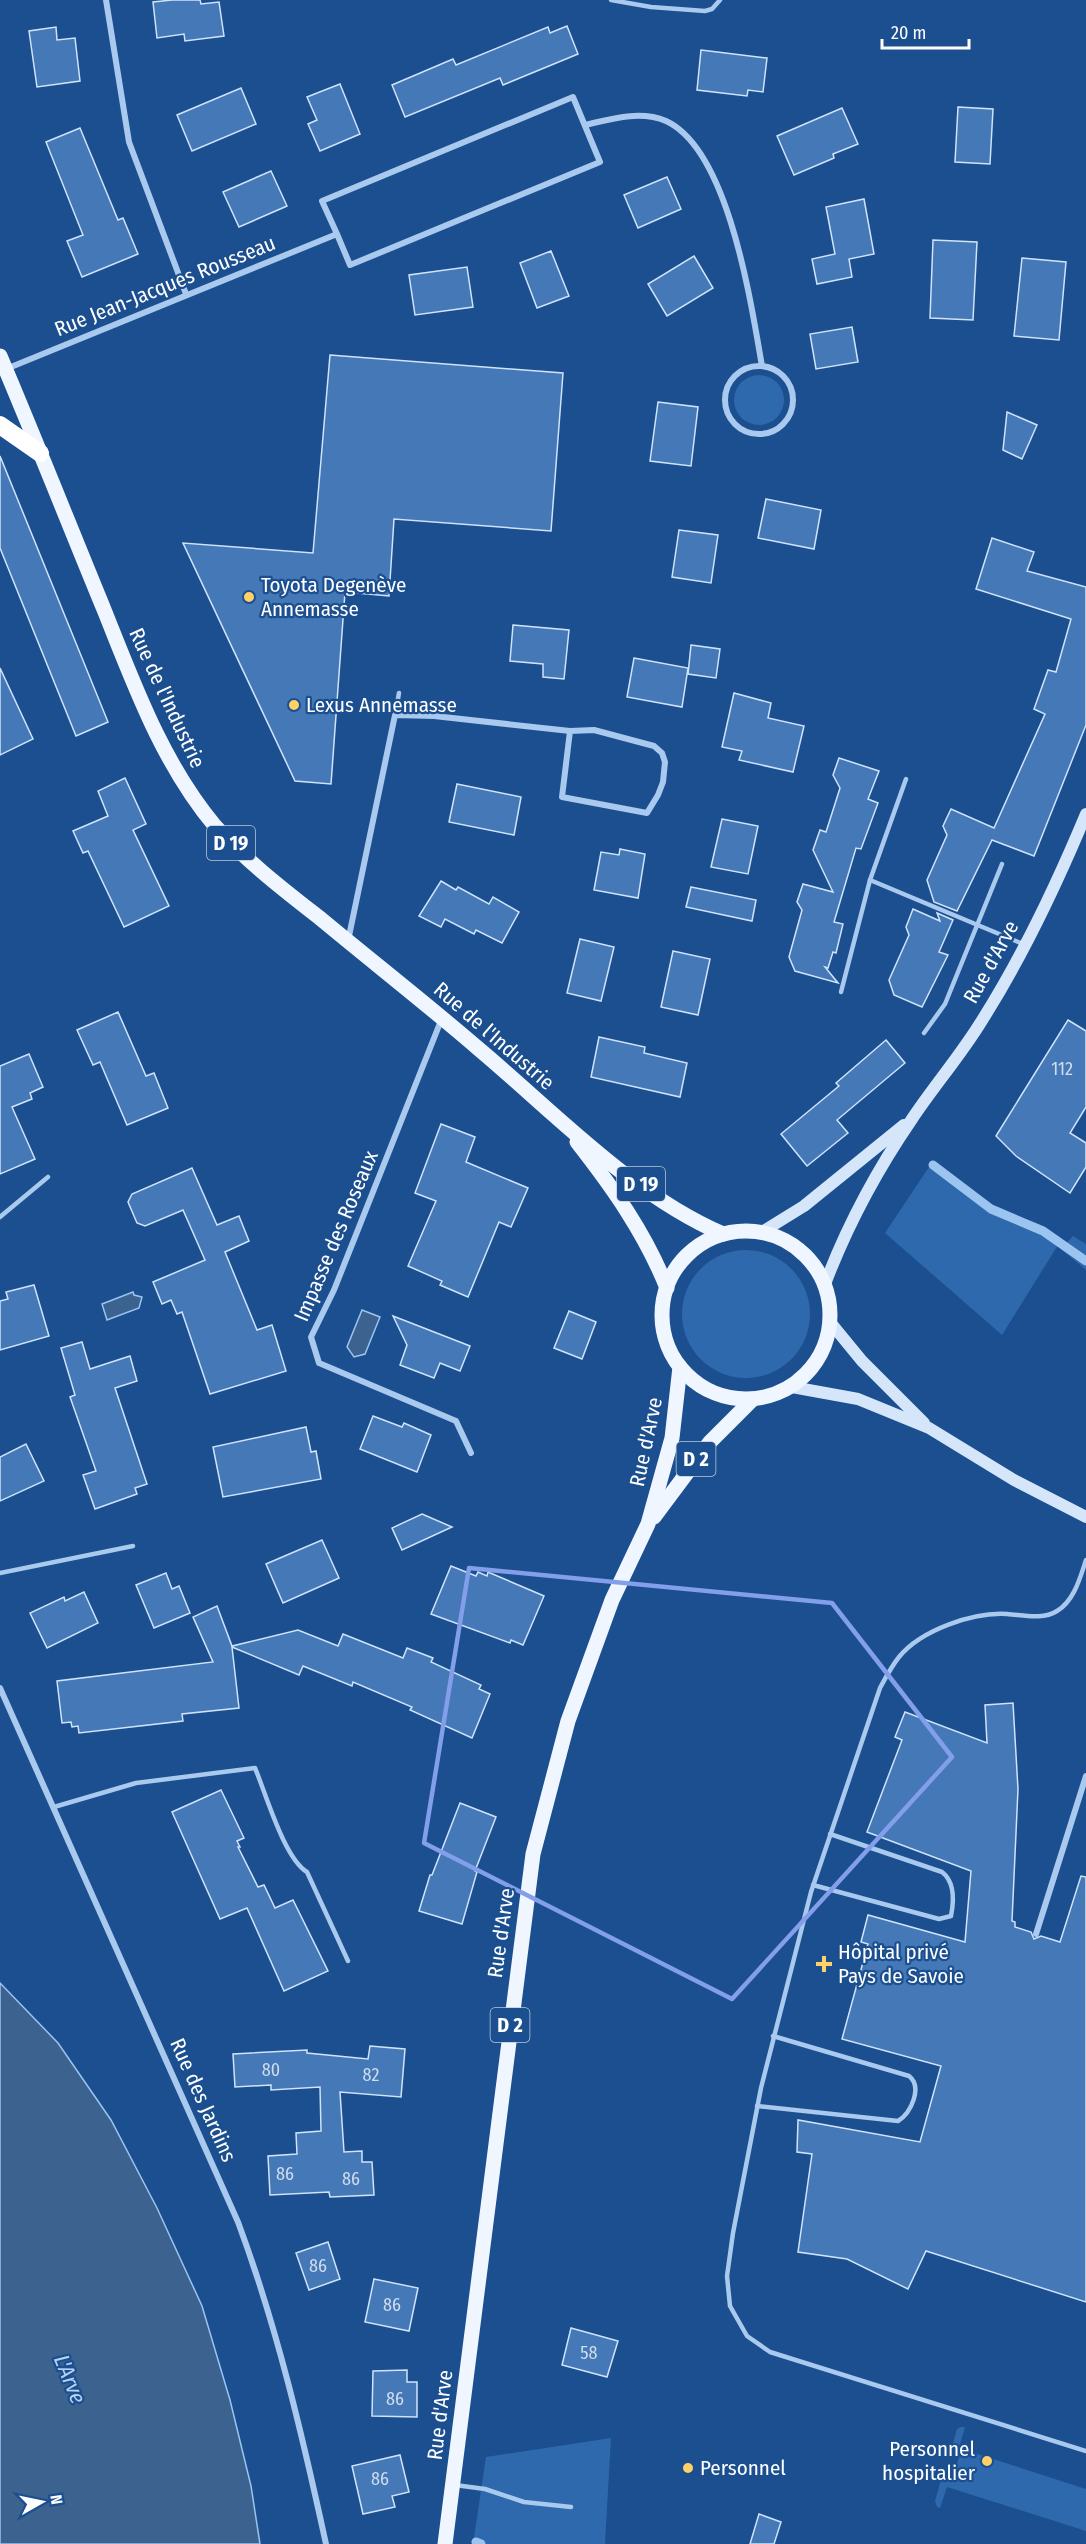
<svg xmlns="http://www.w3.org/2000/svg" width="1086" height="2544" font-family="'Fira Sans Condensed',sans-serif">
<rect width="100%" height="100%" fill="#1b4f8f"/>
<g fill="#2e69ad">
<circle cx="759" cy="400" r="25"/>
<path d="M929,1167l63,47 47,20 19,11 -56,90 -117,-102z"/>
<path d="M1073,1236l13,8v26l-25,-21z"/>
<circle cx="746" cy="1314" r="64"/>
<path d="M961,2427h4l-6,21 127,41v42l-139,-44 -7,21 -3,-1 -2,-6 7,-25 10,3 7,-22 -9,-3 7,-25z"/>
<path d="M611,2438l-6,106h-132l13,-87z"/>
</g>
<g fill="#3c6290" stroke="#9cc4f0" stroke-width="1.5">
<path d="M133,1292l1,3 8,2 -3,11 -32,12 -5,-16z"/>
<path d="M362,1310l18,7 -15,37 -11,3 -7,-10z"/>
<path d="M0,1983l58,60 53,77 46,88 45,98 28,94 21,86 9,58h-260z"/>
</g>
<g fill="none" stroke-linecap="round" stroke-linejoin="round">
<g stroke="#9cc4f0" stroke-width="9">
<path d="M933,1165l58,44 52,22 43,30"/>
<path d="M476,2542l5,2"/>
</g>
</g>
<g fill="#4478b7" stroke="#cfe3fa" stroke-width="1.5">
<path d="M172,0h28l1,4 18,-2 5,34 -39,5 -1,-7 -27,4 -4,-36z"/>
<path d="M567,26l11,28 -75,31 -3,-7 -95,39 -13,-32 61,-26 3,6 92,-38 2,6z"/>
<path d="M56,27l1,13 18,-2 5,43 -43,6 -8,-56z"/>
<path d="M701,50l66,8 -4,34 -15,-2 -1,6 -50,-6z"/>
<path d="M340,84l20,50 -40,17 -12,-27 9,-4 -10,-23z"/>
<path d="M241,88l15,36 -64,27 -15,-36z"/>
<path d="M958,107l35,2 -3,55 -35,-2z"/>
<path d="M842,108l16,36 -25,10 1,4 -40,17 -17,-39z"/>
<path d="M80,128l38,92 5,-2 15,36 -56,23 -15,-36 16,-6 -37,-93z"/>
<path d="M271,171l16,35 -48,21 -16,-35z"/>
<path d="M667,177l14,32 -43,19 -14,-33z"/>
<path d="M864,199l10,55 -25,5 3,18 -35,7 -5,-25 23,-5 -9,-47z"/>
<path d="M933,240l44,2 -4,78 -43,-2z"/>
<path d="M551,251l18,45 -32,12 -17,-45z"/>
<path d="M694,256l19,32 -46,28 -19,-32z"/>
<path d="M1022,258l44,4 -7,78 -45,-4z"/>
<path d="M467,267l6,40 -58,8 -6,-40z"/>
<path d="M852,327l6,35 -42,7 -6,-35z"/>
<path d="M330,355l233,18 -12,158 -157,-12 -5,77 -44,-4 -14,192 -36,-3 -112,-238 130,10z"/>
<path d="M658,402l40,5 -7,59 -41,-5z"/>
<path d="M1007,412l30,13 -15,34 -19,-9z"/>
<path d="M0,456l108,266 -32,14 -76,-188z"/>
<path d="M766,499l55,11 -7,39 -56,-11z"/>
<path d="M679,530l39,5 -7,48 -39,-6z"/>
<path d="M992,538l42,14 -7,19 59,16v138l-52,131 -42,-16 -35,71 -23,-9 -7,-22 20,-45 -4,-9 8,-17 43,19 51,-114 -11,-5 14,-39 8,2 15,-53 -95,-30z"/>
<path d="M513,625l56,5 -5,49 -21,-2v-13l-33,-3z"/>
<path d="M691,645l29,4 -4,29 -28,-4z"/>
<path d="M634,658l54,10 -6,39 -55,-10z"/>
<path d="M0,668l33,71 -33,16z"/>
<path d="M734,693l37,10 -3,15 36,8 -11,46 -54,-12 3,-9 -20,-4z"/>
<path d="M839,758l40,13 -11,28 10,4 -17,46 -5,-1 -22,74 9,2 -7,29 -3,-1 -5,16 -3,-1 13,16 -43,-12 -6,-14 13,-47 -5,-8 6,-18 30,8 -20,-42 7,-20 6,2 14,-44 -7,-13z"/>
<path d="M125,778l21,46 -13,6 36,76 -45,21 -36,-76 -5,2 -10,-22 35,-15 -10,-25z"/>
<path d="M457,784l64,13 -7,38 -65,-13z"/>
<path d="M722,819l36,7 -10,48 -37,-7z"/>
<path d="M620,849l25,5 -7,44 -44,-8 7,-38 18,3z"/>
<path d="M441,881l15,9 2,-3 31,17 4,-7 26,15 -17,31 -26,-13 -2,4 -29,-15 -4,8 -22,-11z"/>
<path d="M691,887l65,13 -4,21 -66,-14z"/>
<path d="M913,909l27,12 -3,-8 16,7 -14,32 9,3 -26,52 -28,-12 -5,-15 20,-45 -3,-8z"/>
<path d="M580,939l34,8 -13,54 -34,-8z"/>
<path d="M673,951l37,8 -12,56 -37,-8z"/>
<path d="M118,1012l28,64 8,-3 14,35 -41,17 -27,-63 -7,3 -16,-35z"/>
<path d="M1068,1020l18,11v76l-16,26 16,10v24l-16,26 -54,-37 -20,-20z"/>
<path d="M599,1037l46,10 -1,6 43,10 -7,34 -89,-20z"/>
<path d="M886,1040l19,23 -68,57 11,13 -41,33 -26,-32 58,-48 -3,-3z"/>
<path d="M29,1054l14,33 -13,6 2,6 -20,8 23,52 -35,15v-108z"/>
<path d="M441,1124l34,13 -9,25 62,26 -17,39 -12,-5 -31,75 -28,-12 2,-4 -34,-15 28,-65 -21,-8z"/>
<path d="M192,1168l25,57 22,-9 10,25 -24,11 32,78 15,-5 14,46 -76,23 -28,-82 -5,2 -6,-14 -9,4 -9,-22 52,-22 -22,-50 -38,16 -8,-3 -9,-21 4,-8z"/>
<path d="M34,1285l15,51 -49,14v-49l8,-2 -2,-7z"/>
<path d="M569,1311l27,11 -14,37 -28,-11z"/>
<path d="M393,1316l77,30 -10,25 -20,-8 -6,15 -34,-13 7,-20z"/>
<path d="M82,1342l8,27 40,-13 7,25 -22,7 32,96 -12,4 2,6 -42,15 -12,-34 13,-4 -26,-74 5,-2 -14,-47z"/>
<path d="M373,1416l29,11 2,-4 27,12 -14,37 -57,-23z"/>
<path d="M306,1427l5,25 5,-1 5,28 -98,18 -10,-50z"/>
<path d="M26,1444l18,37 -44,20v-44z"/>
<path d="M422,1514l30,13 -50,23 -10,-22z"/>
<path d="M322,1540l17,38 -56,25 -17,-39z"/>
<path d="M451,1566l25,10 2,-4 9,4 1,-4 56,24 -21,49 -12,-5 -1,3 -79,-29z"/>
<path d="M166,1573l6,16 7,-3 11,27 -36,15 -18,-43z"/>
<path d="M84,1592l14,31 -51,25 -17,-35 34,-16 1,4z"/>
<path d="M217,1606l15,40 66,-16 40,16 5,-12 60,24 4,-10 26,10 -2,4 50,23 -2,4 11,5 -18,44 -62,-28 2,-3 -59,-25 -1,4 -49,-20 -4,9 -67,-28 7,61 -57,6 1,7 -104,12 -1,-7 -6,1 -1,-5 -9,1 -5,-42 156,-19 -20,-45z"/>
<path d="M1013,1703l5,86 -6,132 3,1v5l16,5 3,7 7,-3 19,6 21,-66 5,1v425l-160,-51 -18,38 -61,-30 -49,-7 14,-98 -15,-2 1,-32 122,22 21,-76 -99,-27 26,-95 -7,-2 7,-27 97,27 6,-71 -104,-39 35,-92 -7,-3 10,-25 82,31 -2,-38z"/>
<path d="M221,1790l23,48 -7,3 3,6h-2l20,40 6,-2 11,23 18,-8 35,71 -44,20 -37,-83 -27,11 -48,-107z"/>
<path d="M460,1803l36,14 -21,54 2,1 -15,52 -43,-13 11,-36h2z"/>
<path d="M370,2046l35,3 -4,48 -61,-5 4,60 18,-1v11h10l2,33 -44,2 -1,-5 -59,3 -2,-39 29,-2 -1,-21 25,-2 -1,-44 -49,3v-5l-36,2 -2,-33 74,-4v3l61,6z"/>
<path d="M328,2242l12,37 -31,11 -13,-37z"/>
<path d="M374,2279l44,9 -9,43 -44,-9z"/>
<path d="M571,2328l47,13 -11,36 -45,-12z"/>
<path d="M407,2370v12h10v35l-45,-1 1,-45z"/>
<path d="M400,2455l9,37 -17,4 3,11 -32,7 -11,-48z"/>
<path d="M759,2514l22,8 -7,22h-24z"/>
</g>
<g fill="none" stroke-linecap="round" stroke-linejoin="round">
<g stroke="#a9c9ee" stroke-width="4.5">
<path d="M611,0l40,7 54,4 7,-2 8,-9"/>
<path d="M395,715l4,-22"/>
<path d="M906,779l-36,101 153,64"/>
<path d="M841,992l29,-112"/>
<path d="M924,1033l21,-29 57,-140"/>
<path d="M0,1217l48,-40"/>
<path d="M1086,1560c-6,18 -12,41 -29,51 -14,9 -34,4 -50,3 -34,-2 -86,16 -108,43 -8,10 -13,20 -19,31l-69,204 -50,196 -28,145 -6,43 3,30 17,30 23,16 316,99"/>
<path d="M0,1573l133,-27"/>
<path d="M54,1807l82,-24 119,-15c11,26 29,90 52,104l41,89"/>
<path d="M813,1885l126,34 12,-3c3,-15 4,-34 -9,-44l-112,-38"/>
<path d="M757,2106l141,15c13,-8 25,-34 11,-45l-136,-40"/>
<path d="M455,2485l30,4 39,13 47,5"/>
</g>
<g stroke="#a9c9ee" stroke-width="6">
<path d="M106,0l23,142 57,152"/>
<path d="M585,125c26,-6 55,-15 81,-4 63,29 85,183 96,245"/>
<circle cx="759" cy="400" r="34"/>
<path d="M6,369l331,-135 13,31 250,-103 -27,-65 -251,104 15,33"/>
<path d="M348,941l47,-226 39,1 136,15 24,-1 60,16 8,7 3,9 -2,20 -5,13 -11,18 -85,-16 8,-66"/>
<path d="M442,1018l-108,272 -23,47 8,26 137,58 15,32"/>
<path d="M0,1688l238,534c39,105 64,212 88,322"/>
<path d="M1036,1934l50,-158"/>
</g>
<g stroke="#d6e6fa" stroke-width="12">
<path d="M762,1232l42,-26 100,-81"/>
<path d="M825,1284c22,-58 52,-114 87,-165 22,-33 48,-63 69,-97 42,-66 75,-136 105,-208"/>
<path d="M830,1322l32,39 62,62"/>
<path d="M792,1387l66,12 71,29 85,52 72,37"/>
</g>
<g stroke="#f0f6ff" stroke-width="15">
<path d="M0,356c36,85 70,171 105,256 30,75 58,152 110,214 31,35 69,64 106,93 53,44 107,86 159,131 75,63 152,145 243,184"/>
<path d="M577,1142c36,46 68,91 90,146"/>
<circle cx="746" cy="1315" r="84"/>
<path d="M654,1517l56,-75 42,-42"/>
<path d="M445,2544l88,-690 35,-133 44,-121 36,-76 24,-86 8,-71"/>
</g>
<path stroke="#fff" stroke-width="18" d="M0,425l40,28"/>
</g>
<path fill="none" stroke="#839eea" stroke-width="4.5" stroke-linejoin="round" d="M469,1568l363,35 120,154 -220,242 -308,-156z"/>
<g fill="#ffd166" stroke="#1b4f8f" stroke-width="2">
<circle cx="249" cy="597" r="6"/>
<circle cx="294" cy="705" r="6"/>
<path d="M821 1955h6v6h6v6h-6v6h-6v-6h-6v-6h6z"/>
<circle cx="987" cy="2461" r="6"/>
<circle cx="688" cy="2468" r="6"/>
</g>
<g text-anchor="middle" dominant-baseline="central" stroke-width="4.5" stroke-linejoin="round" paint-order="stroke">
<g font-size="18" fill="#d0dded">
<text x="1062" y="1069">112</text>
<text x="271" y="2070">80</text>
<text x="371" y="2075">82</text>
<text x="285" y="2174">86</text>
<text x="351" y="2179">86</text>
<text x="318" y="2266">86</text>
<text x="392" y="2305">86</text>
<text x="589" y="2353">58</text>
<text x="395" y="2399">86</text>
<text x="380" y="2479">86</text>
</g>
<g fill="#1b4f8f" stroke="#bbcadd" stroke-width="1.5">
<rect x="207" y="826" width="48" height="34" rx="4.5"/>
<rect x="617" y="1167" width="48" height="34" rx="4.5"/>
<rect x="676.5" y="1442" width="39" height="34" rx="4.5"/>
<rect x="490.5" y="2008" width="39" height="34" rx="4.5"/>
</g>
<g font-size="20" font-weight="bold" fill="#fff">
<text x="231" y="843">D 19</text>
<text x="641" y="1184">D 19</text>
<text x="696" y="1459">D 2</text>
<text x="510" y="2025">D 2</text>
</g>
<g font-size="21" fill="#fff" stroke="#1b4f8f">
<text transform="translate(165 286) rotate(-22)">Rue Jean-Jacques Rousseau</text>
<text transform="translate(167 698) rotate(65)">Rue de l'Industrie</text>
<text transform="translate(991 962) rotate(-61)">Rue d'Arve</text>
<text transform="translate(494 1036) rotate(41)">Rue de l'Industrie</text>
<text transform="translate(336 1236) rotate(-67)">Impasse des Roseaux</text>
<text transform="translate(646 1442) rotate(-78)">Rue d'Arve</text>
<text transform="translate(501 1933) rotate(-82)">Rue d'Arve</text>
<text transform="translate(203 2100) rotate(66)">Rue des Jardins</text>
<text transform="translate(440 2415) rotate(-83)">Rue d'Arve</text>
</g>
<g font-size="21" fill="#fff" stroke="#1b4f8f" text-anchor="start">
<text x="261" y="585">Toyota Degenève<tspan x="261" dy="24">Annemasse</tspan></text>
<text x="306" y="705">Lexus Annemasse</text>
<text x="838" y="1952">Hôpital privé<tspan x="838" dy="24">Pays de Savoie</tspan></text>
<text x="975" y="2449" text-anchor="end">Personnel<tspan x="975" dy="24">hospitalier</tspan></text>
<text x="700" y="2468">Personnel</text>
</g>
<g font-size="22" font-style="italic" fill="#b5d3f5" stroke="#1b4f8f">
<text transform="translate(70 2379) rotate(68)">L'Arve</text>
</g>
</g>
<g transform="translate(42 2502) rotate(81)" stroke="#1b4f8f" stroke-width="4.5" paint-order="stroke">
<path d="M0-4.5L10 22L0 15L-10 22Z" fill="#ffffff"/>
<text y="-9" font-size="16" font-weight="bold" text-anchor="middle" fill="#ffffff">N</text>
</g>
<path d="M882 39v9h87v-9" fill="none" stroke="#ffffff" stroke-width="3"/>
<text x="891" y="39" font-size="18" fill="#ffffff" stroke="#1b4f8f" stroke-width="4.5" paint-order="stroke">20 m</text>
</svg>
